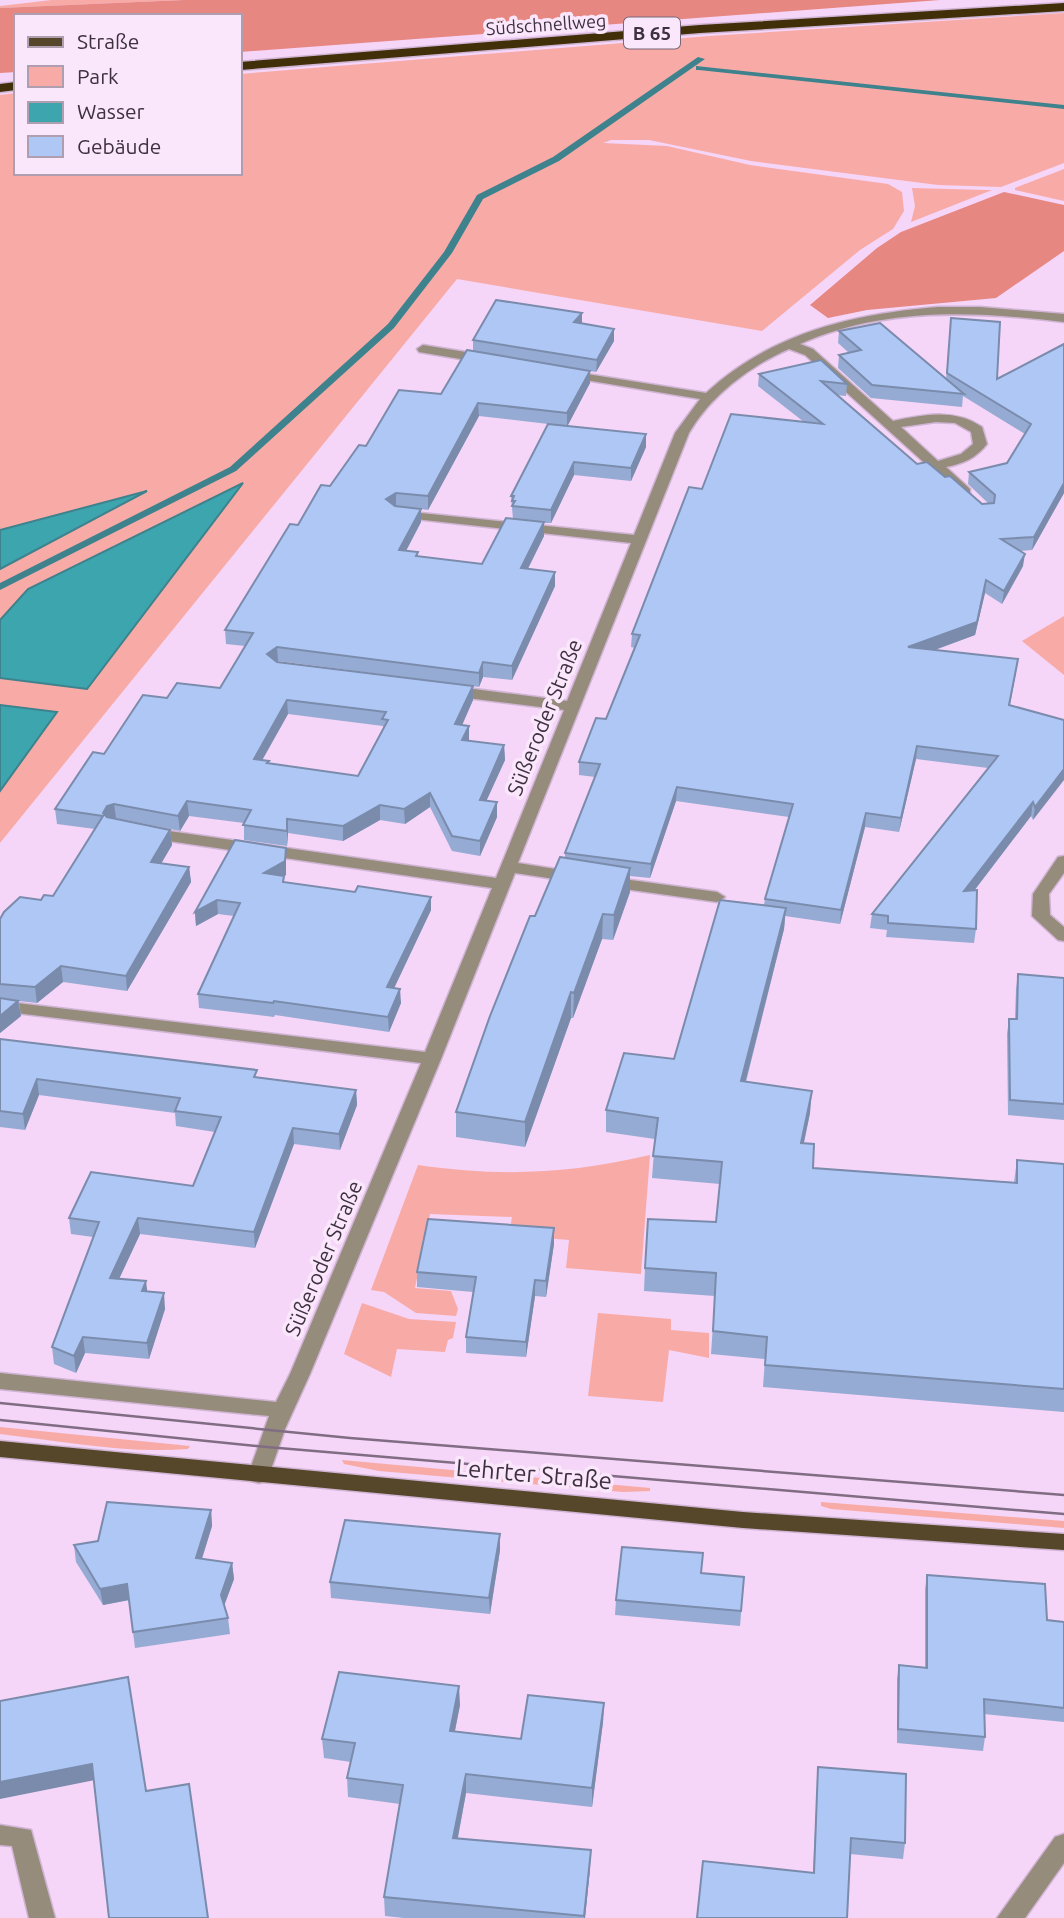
<svg xmlns="http://www.w3.org/2000/svg" width="1064" height="1918" font-family="Ubuntu,sans-serif">
<rect width="100%" height="100%" fill="#f5d5f8"/>
<g fill="#f8aba6">
<path d="M52,0h132l-184,8v-2z"/>
<path d="M1064,13v150l-63,24 -63,-2 -187,-24 -102,-21h-38l-8,3 64,3 83,19 138,19 14,8 2,19 -11,18 -33,21 -98,81 -305,-52 -457,564v-748l16,-2v80h224v-99l469,-38z"/>
<path d="M1064,169v32l-49,-11v-2z"/>
<path d="M912,188l74,2h6l-81,32 4,-16z"/>
<path d="M1064,616v59l-42,-34z"/>
<path d="M650,1155l-9,119 -75,-6 3,-28 -60,-5 3,-18 -82,-3 -15,74 36,3 7,18 -2,7 -40,-3 -32,-21 -13,-2 47,-125c82,12 150,9 232,-10z"/>
<path d="M362,1303l47,16 47,3 -3,16 -5,2 -3,12 -48,-3 -6,28 -47,-23z"/>
<path d="M598,1313l73,6v11l38,3v25l-40,-8 -6,52 -75,-6z"/>
<path d="M0,1427l190,19 -2,3c-61,5 -127,-8 -188,-15z"/>
<path d="M342,1460l308,28v3l-27,1 -244,-21 -35,-7z"/>
<path d="M821,1502l243,19v7l-233,-19 -10,-3z"/>
</g>
<g fill="#e78782">
<path d="M184,0h756l-700,52v-36h-224v56l-16,1v-65z"/>
<path d="M1004,192l60,13v46l-68,47 -129,12 -39,8 -18,-13 67,-57 24,-16z"/>
</g>
<g fill="#3da5ae" stroke="#3d828d" stroke-width="2">
<path d="M243,483l-156,206 -87,-11v-58l28,-31z"/>
<path d="M147,491l-147,78v-39z"/>
<path d="M0,705l57,7 -57,79z"/>
</g>
<g fill="none" stroke-linecap="round" stroke-linejoin="round">
<g fill="#3d828d" fill-rule="evenodd">
<path d="M698,57l7,2 -146,102 -76,38 -31,54 -58,75 -158,143 -236,119v-7l230,-116 158,-143 56,-72 33,-57 76,-38z"/>
<path d="M696,66l368,39v4l-365,-39h-3z"/>
</g>
<defs>
<g id="minor">
<path d="M938,307h42l84,7v8c-89,-11 -181,-15 -264,22l13,5 80,72c31,-6 61,-13 89,6l5,17c-11,14 -24,20 -41,23l24,22v6h-10l-155,-140 -16,-6c-39,17 -79,47 -100,84l-171,430 56,9 8,5 -8,5 -59,-9 -74,186 -131,315 -25,55 -18,52 -8,2 -8,-2 -3,-6 21,-59 -269,-27v-16l276,29 14,-28 131,-311 -421,-52v-10l425,51 67,-164 -344,-50 -8,-5 8,-5 348,50 68,-168 -113,-14 -8,-5 8,-5 116,15 64,-158 -234,-26 -5,-1v-6l242,25 41,-102 25,-34 -133,-22 -6,-4 1,-3 144,23c65,-60 146,-79 232,-86zM936,422l19,1 16,9 2,12 -12,10 -23,7 -37,-34z"/>
<path d="M423,345l61,10 6,4 -6,4 -65,-11 -2,-3z"/>
<path d="M1064,856v17l-15,21 1,21 14,12v14l-6,-1 -26,-24 1,-22 25,-37z"/>
<path d="M609,877l108,15 8,5 -8,5 -114,-16 -2,-4 2,-4z"/>
<path d="M0,1825l31,5 24,88h-26l-17,-72 -12,-1z"/>
<path d="M1064,1834v29l-39,55h-28l58,-81z"/>
</g>
<path id="major" d="M0,1441l743,71 321,22v16l-321,-22 -743,-71z"/>
<g id="highway">
<path d="M1064,3v8l-364,22 -460,37v-8l460,-37z"/>
<path d="M16,82v8l-16,2v-8z"/>
</g>
</defs>
<use href="#minor" stroke="#d0b4d3" stroke-width="3"/>
<use href="#major" stroke="#d0b4d3" stroke-width="3"/>
<use href="#highway" stroke="#d0b4d3" stroke-width="3"/>
<use href="#minor" fill="#958c7c" fill-rule="evenodd"/>
<use href="#major" fill="#56472a" fill-rule="evenodd"/>
<use href="#highway" fill="#402f09" fill-rule="evenodd"/>
<g stroke="#816d83" stroke-width="2.5">
<path d="M0,1403l350,35 714,57"/>
<path d="M0,1420l267,27 797,67"/>
</g>
</g>
<g fill="#96abd3" fill-rule="evenodd">
<path d="M951,318l46,61 67,-35v149l-32,57 -12,1 3,15 -21,38 -17,-11 -10,42 -40,15 81,22 -6,33 54,15 -31,100 -2,-4 -57,75 2,38 -2,14 -88,-6 1,-7 -17,-2 2,-14 116,-146 -72,-9 -17,73 -34,-5 -25,97 -55,-8 -1,13 -38,153 64,31 -6,30 9,25 201,14 3,-22 47,4v248l-301,-25 2,-28 -54,-5 4,-58 -71,-5 1,-23 71,-46 4,-38 -68,-6 3,-39 -49,-7v-22l68,-51 90,-154 1,-6 24,-82 -113,-16 -26,77 -20,-2v16l-17,48 -11,-1 -29,79h-2l-46,129 -69,-10v-25l79,-196 30,-58v-5l30,-76 -16,-2v-13l27,-43 29,-71 -4,-1 1,-13 70,-145 102,-67 -46,-36 1,-12 88,10 -1,12 -10,-1 81,69 28,13 37,27h7l-21,-20 1,-12 38,-9 18,-29 -62,-38 -1,11 -91,-9 -33,-30 1,-13 10,-2 -11,-10 1,-12 107,48z"/>
<path d="M582,324l32,5v12l-18,31 -6,-1v12l-23,43 79,21 -15,34 -57,-6 -23,48h-7v13l-16,33 27,17 -43,94 -29,-3 -4,10 -6,-1v14l-11,25 7,16 35,4 1,15 -19,41 11,16 -17,39 -28,-5 -22,-44 -25,17 -25,-4 -37,21 -55,-8 -1,13 -43,-6v-17l-55,-7 -9,15 -65,-13 55,12 2,15 -11,19 28,3 2,15 -64,109 -64,-9 -26,21 -18,-2 2,15 -21,17v-114l53,-23 42,-67 -38,-5 -2,-15 49,-55 63,-56 53,-10 25,-42 -19,-2 -1,-14 73,-105 32,-39 36,-40 75,-52 32,-43v-11zM479,416l69,8 -37,72 2,23 -31,45 -64,-8v-4l-12,-1 15,-29v-13l7,1zM278,661l172,22 -173,-21zM288,714l95,12v4l-25,46 -89,-12v-3l-7,-1z"/>
<path d="M286,861v14l-2,1v6l147,28 -37,78 7,15 -12,29 -114,-17 -1,2 -75,-9 -1,-14 36,-78 -16,-2 -22,12 -1,-14z"/>
<path d="M1018,974l46,4v142l-56,-5 -1,-81 2,-15h6l1,-30z"/>
<path d="M0,1039l258,38 98,13 1,15 -17,45 -46,-6 -39,104 -115,-14 -21,45 28,13 18,17 -16,50 -64,-6 -9,20 -22,-9 -2,-17 41,-110 -22,-3 -2,-16 124,-32 22,-54 -39,-6 -1,-13 -136,-18 -14,35 -25,-3z"/>
<path d="M554,1228v16l-8,53 -11,-1 -9,61 -60,-4v-16l7,-45 -56,-5v-15z"/>
<path d="M211,1510l1,16 -10,33 30,4 2,16 -10,27 4,12 2,16 -95,14 -6,-48 -26,5 -27,-43 -2,-17 24,-4z"/>
<path d="M500,1550l-10,64 -159,-16 -1,-16z"/>
<path d="M702,1573l42,4 -4,49 -125,-11 1,-15z"/>
<path d="M927,1575l120,45 17,2v100l-80,-8 1,23 -2,14 -86,-8v-64l2,-14 26,2v-78z"/>
<path d="M604,1703l-1,19 -11,85 -126,-14 -8,45 132,31 -5,49h-181l-19,-2 -1,-19 16,-93 -52,-7 -1,-19 4,-16 -27,-4 -2,-19 138,-34 -5,26 66,8z"/>
<path d="M818,1767l87,76 -2,16 -53,-5 -37,19z"/>
</g>
<g fill="#7a8bac">
<path d="M582,313v13l-8,-4z"/>
<path d="M614,329v12l-18,31 1,-12z"/>
<path d="M590,371v12l-23,44v-14z"/>
<path d="M478,403l1,13 -51,94v-14z"/>
<path d="M646,434v13l-15,34v-13z"/>
<path d="M574,462v13l-23,48v-13z"/>
<path d="M1064,483v10l-32,57 2,-13z"/>
<path d="M396,493v13l-10,-7z"/>
<path d="M421,509v13l-22,42v-14z"/>
<path d="M544,522v14l-23,46v-14z"/>
<path d="M1025,554l-2,12 -21,38 2,-13z"/>
<path d="M555,572v14l-43,94v-14z"/>
<path d="M986,580l-1,13 -10,42 -68,25 1,-13z"/>
<path d="M277,647l1,14 -10,7 -1,-14z"/>
<path d="M1018,659l-2,13 -9,46 2,-13z"/>
<path d="M483,662v15l-4,10v-14z"/>
<path d="M473,686v14l-17,39 -1,-15z"/>
<path d="M287,700l1,14 -33,59 -1,-14z"/>
<path d="M469,726v15l-7,-1z"/>
<path d="M504,745l1,15 -25,55v-15z"/>
<path d="M917,746l-1,13 -17,73 2,-14z"/>
<path d="M1064,769v11l-31,40 2,-13z"/>
<path d="M677,787l-1,14 -26,77 1,-14z"/>
<path d="M430,793v14l-25,17 -1,-15z"/>
<path d="M187,801l2,15 -9,15 -2,-15z"/>
<path d="M497,802v15l-17,39v-15z"/>
<path d="M1033,802l-2,14 -68,89 1,-14z"/>
<path d="M114,804l2,14 -11,9 -2,-14 4,-7z"/>
<path d="M380,805v15l-37,21v-15z"/>
<path d="M866,813l-1,14 -25,97 1,-14z"/>
<path d="M287,819l1,14 -1,13z"/>
<path d="M170,830l2,15 -19,32 -2,-15z"/>
<path d="M286,848v27l-21,12 -1,-14z"/>
<path d="M189,867l2,15 -64,109 -1,-15z"/>
<path d="M630,868v24l-17,48 1,-25z"/>
<path d="M431,897v13l-43,91 -1,-14z"/>
<path d="M217,900l1,14 -22,12 -1,-14z"/>
<path d="M786,908l-2,21 -44,174 1,-22z"/>
<path d="M603,914l-1,25 -29,79 1,-25z"/>
<path d="M61,966l2,16 -26,21 -2,-16z"/>
<path d="M400,989l1,14 -12,29 -1,-15z"/>
<path d="M571,992v26l-46,129v-25z"/>
<path d="M18,1001l3,15 -21,17v-17z"/>
<path d="M37,1079l2,16 -14,35 -2,-16z"/>
<path d="M356,1090l1,15 -17,45 -1,-16z"/>
<path d="M812,1091l-2,22 -11,52 2,-22z"/>
<path d="M293,1128l1,16 -39,104 -1,-16z"/>
<path d="M138,1218l2,16 -28,60 -2,-16z"/>
<path d="M554,1228v16l-8,53v-16z"/>
<path d="M535,1280v16l-9,61v-15z"/>
<path d="M146,1281l2,16 -6,-6z"/>
<path d="M164,1293l1,16 -16,50 -2,-16z"/>
<path d="M83,1337l2,16 -9,20 -2,-17z"/>
<path d="M211,1510l1,16 -15,48 -1,-16z"/>
<path d="M500,1534v16l-10,64 -1,-16z"/>
<path d="M232,1563l2,16 -12,32 -1,-16z"/>
<path d="M127,1584l2,16 -26,5 -3,-16z"/>
<path d="M459,1686l1,19 -9,45 -1,-19z"/>
<path d="M604,1703l-1,19 -11,85v-19z"/>
<path d="M92,1764l3,16 -95,19v-17z"/>
<path d="M466,1774v19l-12,64 -1,-19z"/>
<path d="M591,1850l-1,19 -5,49h-1z"/>
</g>
<g fill="#aec7f5" stroke="#7a8bac" stroke-width="2" fill-rule="evenodd">
<path d="M496,300l86,13 -8,9 40,7 -17,31 -124,-20z"/>
<path d="M951,318l49,4 -3,57 67,-35v139l-30,54 -33,2 24,15 -21,37 -18,-11 -9,42 -69,25 110,12 -9,46 55,15v49l-29,38 -2,-5 -69,89 13,-1 -1,39 -88,-6v-7l-16,-2 126,-158 -81,-10 -16,72 -35,-5 -25,97 -76,-11 28,-95 -116,-17 -26,77 -86,-11 35,-89 -21,-2 17,-44 10,1 34,-84 -8,-1 57,-147 13,2 29,-75 92,10 -64,-50 62,-14 26,24 -26,-3 96,83 10,-2 18,15 5,-1 32,28 12,-1 1,-8 -26,-23 38,-9 24,-39 -84,-51z"/>
<path d="M880,323l84,71 -92,-9 -33,-30 22,-5 -22,-19z"/>
<path d="M467,350l123,21 -23,42 -89,-10 -50,93 -32,-3 -10,6 9,7 26,3 -22,41 19,2 -2,4 66,8 24,-46 38,4 -23,46 34,4 -43,94 -29,-4 -4,11 -202,-26 -10,7 10,8 196,24 -18,38 14,2 -7,14 42,5 -24,55 17,2 -17,39 -28,-5 -22,-43 -26,16 -24,-4 -37,21 -56,-7v12l-44,-6 8,-15 -64,-9 -9,15 -64,-12 -7,2 -4,7 4,4 63,13 -19,32 38,5 -63,109 -65,-10 -26,21 -35,-3v-65l4,-7 16,-15 21,3 3,-5 9,1 50,-80 -48,-7 38,-57 11,2 39,-59 24,3 10,-15 43,5 33,-55 -28,-3 65,-106 8,1 23,-40 9,1 29,-41 7,1 33,-56 42,4zM287,700l99,12 -4,7 6,1 -30,56 -91,-13 2,-2 -15,-2z"/>
<path d="M548,424l98,10 -15,34 -57,-6 -23,48 -39,-4 3,-5h-3l2,-5h-3z"/>
<path d="M235,840l51,8 -1,13 -21,12 20,3 -1,6 72,10 3,-6 73,11 -44,90 13,2 -12,28 -114,-16 -1,2 -75,-9 42,-91 -23,-3 -22,12z"/>
<path d="M560,857l70,11 -16,47 -11,-1 -29,79 -3,-1 -46,130 -69,-10 34,-96 40,-100h5z"/>
<path d="M720,900l66,8 -45,173 71,10 -11,52 13,1 -1,24 204,15v-23l47,4v225l-299,-24 2,-28 -54,-6 3,-58 -71,-5 3,-49 68,3 6,-60 -69,-6 5,-38 -52,-8 18,-57 50,6z"/>
<path d="M1018,974l46,4v126l-54,-4 -1,-81h8z"/>
<path d="M0,998l18,3 -18,15z"/>
<path d="M0,1039l257,31 -3,7 102,13 -17,44 -46,-6 -39,104 -116,-14 -28,60 36,3 -4,10 22,2 -17,50 -64,-6 -9,19 -22,-9 47,-125 -30,-4 22,-46 102,14 28,-69 -46,-6 5,-13 -143,-19 -14,35 -23,-3z"/>
<path d="M428,1219l126,9 -8,53 -11,-1 -9,62 -60,-5 10,-60 -59,-5z"/>
<path d="M107,1502l104,8 -15,48 36,5 -11,32 7,23 -95,14 -6,-48 -27,5 -26,-44 24,-4z"/>
<path d="M345,1520l155,14 -11,64 -159,-16z"/>
<path d="M622,1547l81,6 -2,20 43,4 -3,34 -125,-11z"/>
<path d="M927,1575l118,9 2,36 17,2v86l-80,-9 1,38 -87,-8 1,-64 28,3z"/>
<path d="M339,1672l120,14 -9,45 71,8 7,-44 76,8 -12,85 -126,-14 -13,64 138,12 -7,66 -200,-19 19,-112 -56,-7 8,-35 -33,-4z"/>
<path d="M128,1677l18,114 43,-7 19,134h-99l-17,-154 -92,18v-81z"/>
<path d="M818,1767l88,7 -1,69 -54,-5 -4,80h-150l6,-57 111,12z"/>
</g>
<g text-anchor="middle" dominant-baseline="central" stroke-width="7" stroke-linejoin="round" paint-order="stroke">
<g font-size="18" fill="#3e313f" stroke="#fae7fc">
<text transform="translate(546 24) rotate(-4)">Südschnellweg</text>
</g>
<rect fill="#fae7fc" stroke="#766878" stroke-width="2" x="624" y="17.5" width="56" height="31" rx="5"/>
<g font-size="19" font-weight="bold" fill="#3e313f">
<text x="652" y="33">B 65</text>
</g>
<g font-size="21" fill="#3e313f" stroke="#fae7fc">
<text transform="translate(544 717) rotate(-68)">Süßeroder Straße</text>
<text transform="translate(323 1258) rotate(-67)">Süßeroder Straße</text>
</g>
<g font-size="24" fill="#3e313f" stroke="#fae7fc">
<text transform="translate(534 1474) rotate(5)">Lehrter Straße</text>
</g>
</g>
<rect x="14" y="14" width="228" height="161" fill="#fae7fc" stroke="#af9eb0" stroke-width="2"/>
<rect x="28" y="37" width="35" height="10" fill="#56472a" stroke="#af9eb0" stroke-width="2"/>
<text x="77" y="49" font-size="21" fill="#3e313f">Straße</text>
<rect x="28" y="66" width="35" height="21" fill="#f8aba6" stroke="#af9eb0" stroke-width="2"/>
<text x="77" y="84" font-size="21" fill="#3e313f">Park</text>
<rect x="28" y="102" width="35" height="21" fill="#3da5ae" stroke="#af9eb0" stroke-width="2"/>
<text x="77" y="119" font-size="21" fill="#3e313f">Wasser</text>
<rect x="28" y="136" width="35" height="21" fill="#aec7f5" stroke="#af9eb0" stroke-width="2"/>
<text x="77" y="154" font-size="21" fill="#3e313f">Gebäude</text>
</svg>
